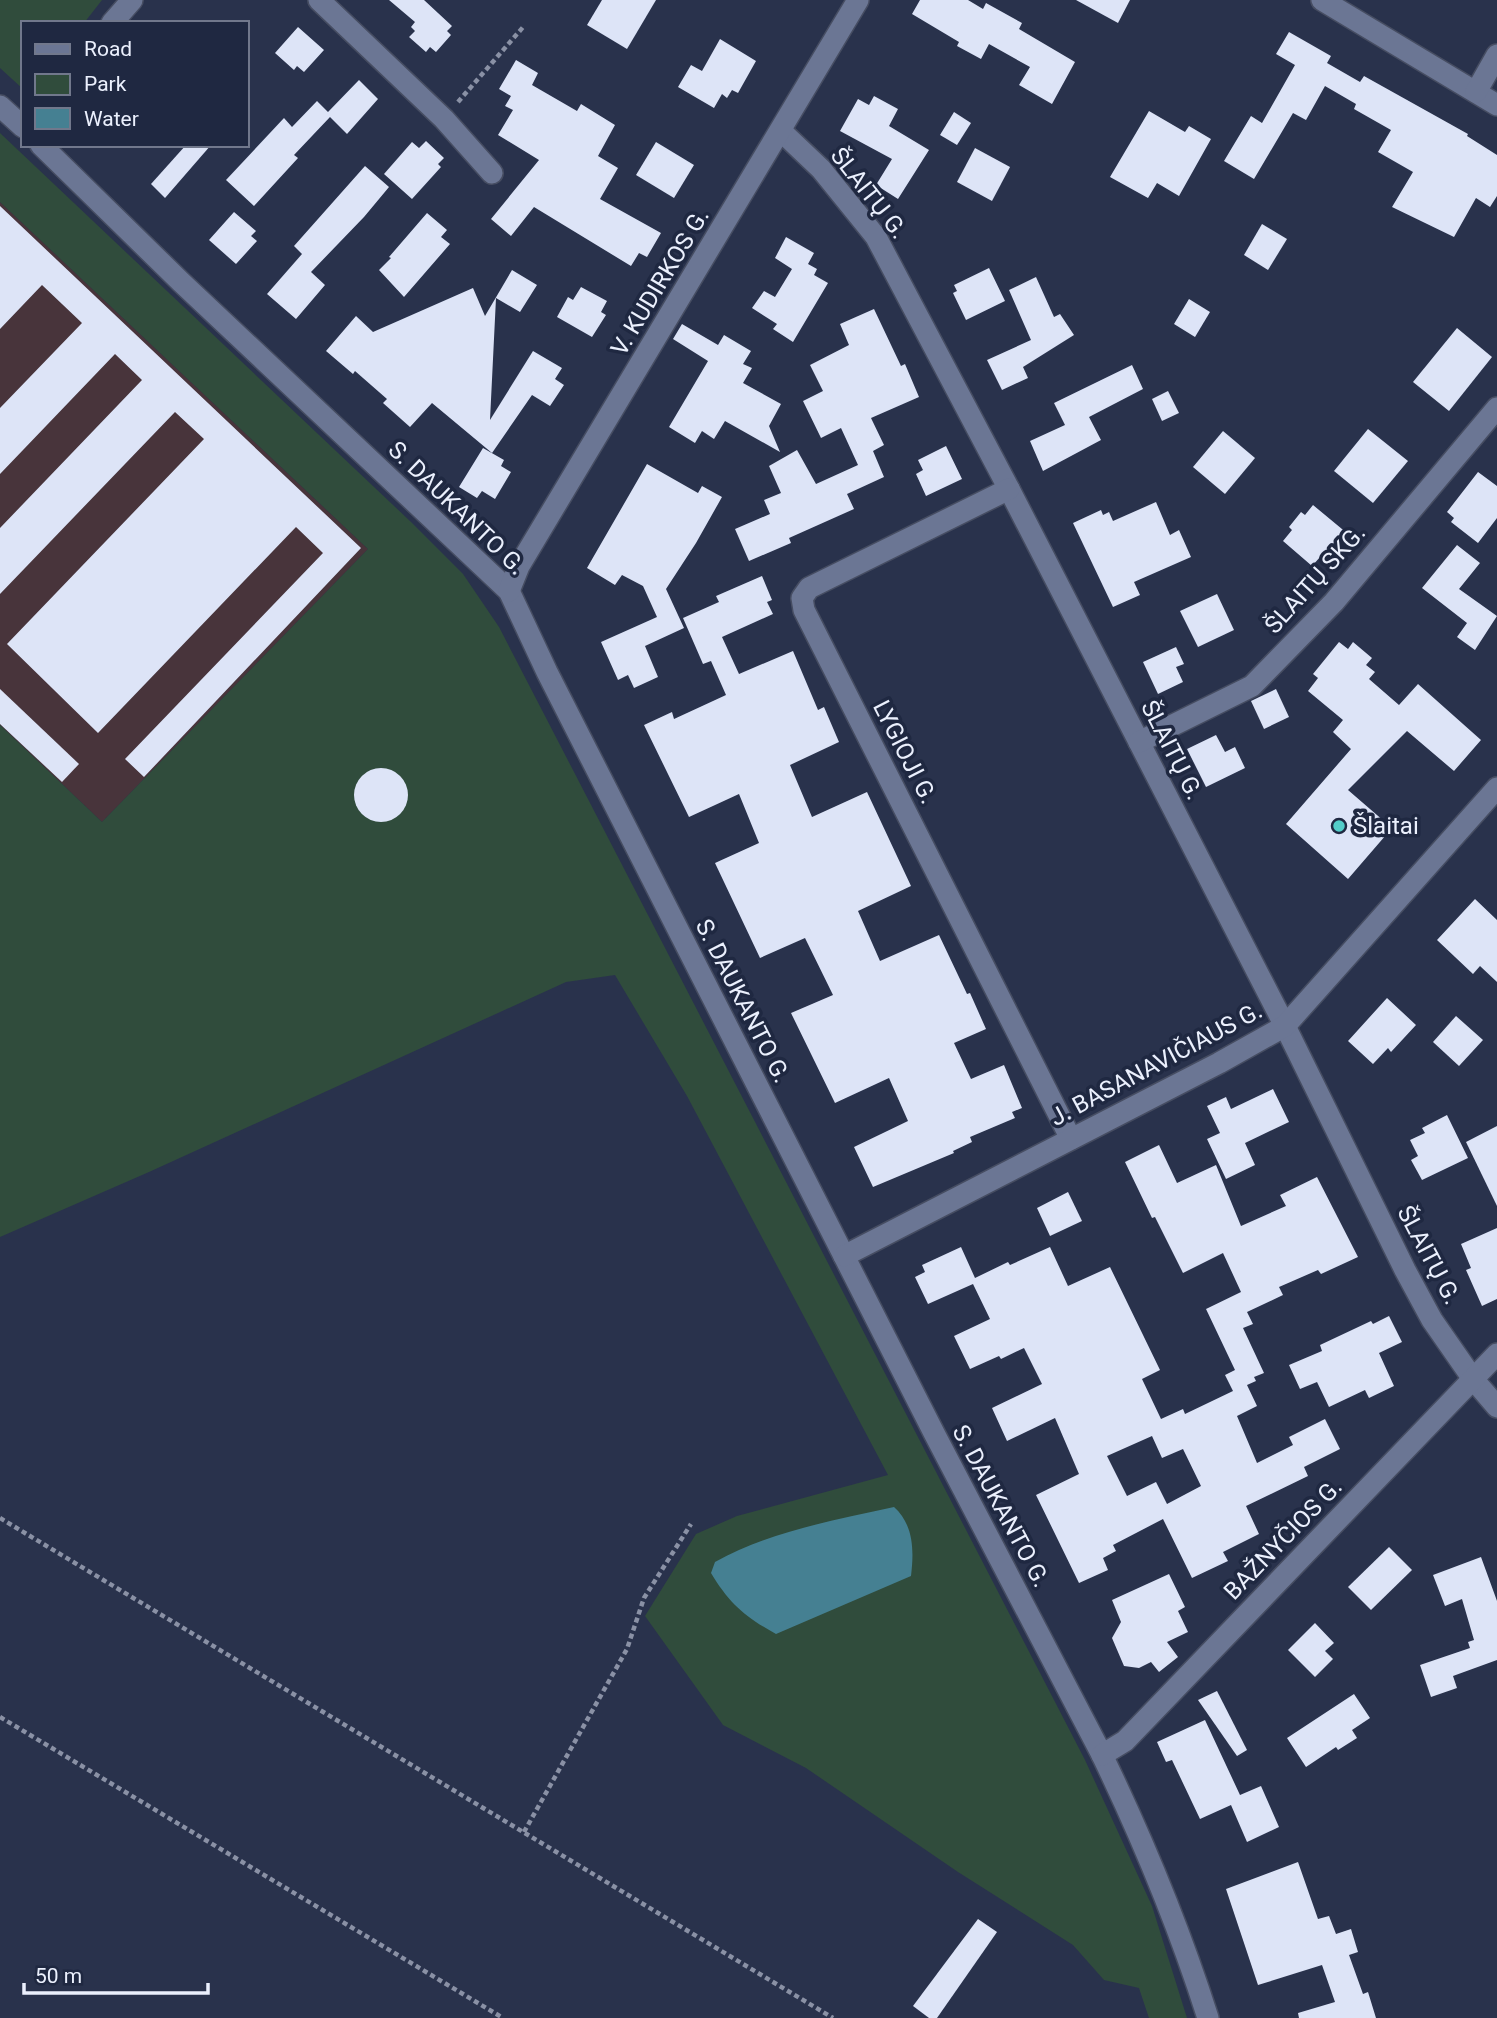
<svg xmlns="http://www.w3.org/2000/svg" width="1497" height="2018" font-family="Roboto,sans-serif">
<rect width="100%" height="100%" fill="#29324c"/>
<path fill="#48343b" d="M0,202l368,347 -266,273 -102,-97z"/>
<g fill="#304c3c">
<path d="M0,0h102l-18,23h-61v66l-23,-21z"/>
<path d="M0,133l411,389 52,52 36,53 586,1133 67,146 35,112h-38l-10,-30 -35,-8 -31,-35 -115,-73 -152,-104 -83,-43 -78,-109 51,-82 41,-18 151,-41 -201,-379 -72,-121 -49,7 -417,190 -149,65v-512l102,97 266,-273 -368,-347z"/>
</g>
<path fill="#458092" d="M894,1507c20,18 20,44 17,69l-135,58c-31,-17 -47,-31 -65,-61l4,-11c54,-30 119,-42 179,-55z"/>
<g fill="#dde4f7" fill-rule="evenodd">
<path d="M389,0h35l28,26 -5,5 4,4 -15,17 -6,-5 -4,5 -17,-15 6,-6 -4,-4 4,-5z"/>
<path d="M602,0h54l-29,49 -40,-24z"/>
<path d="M920,0h48l15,9 3,-6 36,20 -3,6 56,33 -23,42 -33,-19 11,-18 -41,-23 -8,15 -24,-13 2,-4 -47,-28z"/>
<path d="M1076,0h54l-12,23z"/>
<path d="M298,27l26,23 -20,22 -7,-6 -3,4 -19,-17z"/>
<path d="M1289,32l42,24 -4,7 33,19 4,-6 104,58 -1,2 30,19v41l-7,11 -14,-9 -22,39 -62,-30 21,-35 -35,-20 13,-22 -37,-21 2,-5 -31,-18 -19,34 -13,-7 -39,66 -30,-18 27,-45 11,7 33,-58 -19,-11z"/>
<path d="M720,39l36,22 -18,32 -6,-3 -5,8 -5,-4 -8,14 -36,-21 13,-22 11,6z"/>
<path d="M516,60l22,13 -6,12 45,26 4,-7 34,21 -17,31 20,12 -18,31 61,34 -14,24 -8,-4 -8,13 -97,-59 -23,29 -20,-17 48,-59 -41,-25 15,-25 -8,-4 6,-10 -12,-7z"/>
<path d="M359,80l19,19 -31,35 -17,-17 -36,38 4,3 -44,48 -28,-26 58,-62 8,9 25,-26 11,11z"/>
<path d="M874,96l24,13 -9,17 40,24 -31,49 -22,-14 16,-26 -52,-28 18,-32 11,6z"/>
<path d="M1149,111l36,21 4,-6 22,13 -32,57 -22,-13 -9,15 -38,-21z"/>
<path d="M954,112l17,11 -14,22 -17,-10z"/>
<path d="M426,141l18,17 -6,6 3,3 -29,32 -28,-25 28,-32 7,6z"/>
<path d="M656,142l38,23 -20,33 -38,-23z"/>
<path d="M186,145h25l-46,53 -14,-14z"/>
<path d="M975,148l35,19 -18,34 -35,-19z"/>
<path d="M365,166l24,21 -25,30 -53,55 14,13 -29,34 -29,-25 35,-40 -8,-8z"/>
<path d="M0,206l361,342 -217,229 -19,-18 198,-206 -27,-26 -198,206 -91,-89 197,-205 -29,-27 -175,182v-66l142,-148 -27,-26 -115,120v-66l82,-85 -40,-38 -42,44z"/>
<path d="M234,212l22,19 -5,5 6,5 -21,23 -27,-24z"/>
<path d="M427,213l20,17 -6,7 9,7 -46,53 -25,-27 12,-12 -2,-1z"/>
<path d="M1262,224l25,15 -19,31 -24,-15z"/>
<path d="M786,237l28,16 -6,11 9,5 -3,6 14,8 -35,59 -20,-13 4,-5 -25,-16 12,-17 11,6 17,-28 -17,-11z"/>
<path d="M989,268l16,33 -39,19 -13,-27 4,-2 -3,-6z"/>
<path d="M512,270l25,15 -17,27 -24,-14 -6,122 43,-69 29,17 -7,11 9,6 -14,21 -18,-11 -40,58 -60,-50 -22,24 -27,-24 4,-4 -32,-28 -2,3 -27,-23 30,-35 17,16 100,-44 12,28z"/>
<path d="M1036,277l18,40 6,-3 14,21 -51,32 5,11 -26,12 -15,-30 44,-20 -22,-50z"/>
<path d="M581,287l26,14 -6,11 5,3 -14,22 -35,-20 11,-20 5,3z"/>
<path d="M1189,299l21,13 -15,25 -21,-13z"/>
<path d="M874,309l27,57 4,-2 14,33 -48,21 13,27 -11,6 11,26 -37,17 7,15 -65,29 2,5 -42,18 -14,-32 35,-15 -6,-14 17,-7 -12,-27 28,-16 19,34 42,-19 -17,-37 -20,10 -18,-37 20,-10 -13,-26 39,-20 -9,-21z"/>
<path d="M682,324l36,21 6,-10 27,16 -8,13 9,4 -9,15 38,21 -12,22 11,26 -55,-31 -11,18 -12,-8 -7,12 -26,-16 39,-66 -35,-22z"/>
<path d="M1457,328l35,29 -43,54 -36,-29z"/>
<path d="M1132,365l11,24 -54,28 12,23 -58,31 -13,-30 35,-16 -11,-22z"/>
<path d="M1168,391l11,22 -17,8 -10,-22z"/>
<path d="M1368,429l40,32 -35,42 -39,-32z"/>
<path d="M1223,431l32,27 -30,36 -32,-27z"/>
<path d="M946,446l16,33 -36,17 -10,-22 7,-4 -5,-10z"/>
<path d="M483,448l21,12 -3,6 10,6 -16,27 -13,-8 -5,7 -18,-11z"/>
<path d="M647,464l51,29 4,-7 20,11 -26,46 -30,46 18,39 -39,18 13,31 -24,11 -6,-13 -10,5 -17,-38 56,-25 -14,-31 -21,-11 -7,10 -28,-17z"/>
<path d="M1478,472l19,14v32l-19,25 -27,-21 3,-4 -7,-6z"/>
<path d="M1156,502l14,33 9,-5 12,27 -57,25 6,13 -27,12 -40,-84 28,-13 2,5 6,-3 4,9z"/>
<path d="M1313,505l35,29 -22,26 -5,-4 -9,10 -29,-25 9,-11 -3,-3 12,-15 4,3z"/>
<path d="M1457,545l23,18 -21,26 38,27 -22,34 -18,-13 10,-14 -45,-35z"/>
<path d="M762,576l10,24 -5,2 6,12 -51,23 17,37 54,-23 25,59 6,-3 15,35 -49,23 22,52 55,-25 44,94 -53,25 22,50 59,-26 28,59 3,-1 16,36 -32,14 17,36 33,-14 18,43 -10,4 3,6 -45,19 2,5 -19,9 1,2 -81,34 -19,-40 54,-26 -19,-43 -54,25 -44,-90 42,-18 -28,-57 -45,20 -45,-95 44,-20 -20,-49 -50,23 -45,-92 28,-13 2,7 52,-24 -15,-34 -8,3 -20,-46 36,-16 -3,-6z"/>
<path d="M1217,594l17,36 -36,17 -18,-36z"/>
<path d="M1339,642l9,7 5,-7 19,16 -6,7 9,7 -6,7 30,26 19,-21 63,56 -27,31 -47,-40 -59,59 44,38 -44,51 -62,-55 65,-75 -18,-17 10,-12 -35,-29 10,-13 -5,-4z"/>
<path d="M1176,647l8,17 -8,3 7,15 -25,12 -15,-32z"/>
<path d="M0,689l79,75 -17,18 -62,-58z"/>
<path d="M1276,689l13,28 -25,12 -13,-28z"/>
<path d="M1216,735l9,17 10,-5 10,21 -39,19 -19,-38z"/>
<circle cx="381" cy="795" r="27"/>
<path d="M1475,899l22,21v62l-17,-16 -7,8 -36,-34z"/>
<path d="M1387,998l29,27 -25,27 -3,-4 -15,16 -25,-23z"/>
<path d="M1456,1016l27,24 -24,26 -26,-24z"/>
<path d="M1273,1089l16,33 -44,21 10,22 -29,14 -19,-40 13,-6 -13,-27 19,-9 5,12z"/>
<path d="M1447,1115l21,43 -46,22 -11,-20 7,-4 -8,-16 15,-7 -3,-5z"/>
<path d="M1497,1126v80l-31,-64z"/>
<path d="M1159,1145l18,38 39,-18 25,61 45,-20 -6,-11 37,-18 41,80 -37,17 -3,-4 -39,17 4,8 -36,17 6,12 -10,4 21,45 -10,4 2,4 -9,4 10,21 -20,10 20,47 36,-18 -4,-8 36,-18 15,30 -36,18 4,9 -62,30 13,28 -36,18 5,9 -36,17 -29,-59 -50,26 3,6 -13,7 5,12 -29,13 -43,-88 43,-21 -24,-56 -48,23 -15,-33 50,-24 -18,-36 -23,11 -2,-3 -29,13 -16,-33 36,-17 -17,-35 -45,20 -13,-27 10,-5 -3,-7 39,-18 14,31 33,-16 2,3 40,-18 18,39 42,-19 50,103 -18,9 19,40 22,-10 2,5 48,-23 -8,-16 10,-5 -29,-61 35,-17 -18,-39 -40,20 -28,-56 -3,1 -27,-56zM1152,1436l10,22 21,-9 18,37 -34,18 -11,-22 -29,14 -20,-40z"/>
<path d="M1068,1192l14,29 -32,15 -13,-28z"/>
<path d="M1497,1228v71l-15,7 -16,-36 5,-2 -10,-24z"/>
<path d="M1389,1316l13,26 -23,11 15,33 -25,12 -4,-8 -36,17 -12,-25 -17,7 -11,-24 33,-14 -2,-6 51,-24 2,3z"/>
<path d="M1389,1547l23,23 -41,40 -23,-23z"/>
<path d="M1481,1557l16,44v59l-44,16 4,12 -26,9 -11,-32 50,-17 -2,-6 6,-2 -12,-41 -17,7 -12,-31z"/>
<path d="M1169,1574l16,33 -7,4 10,21 -21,10 11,15 -19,15 -8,-10 -12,6 -15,-2 -12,-28 9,-16 -9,-22z"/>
<path d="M1315,1623l19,20 -9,8 8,8 -18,18 -27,-27z"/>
<path d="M1217,1691l30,59 -10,6 -39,-56z"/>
<path d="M1354,1694l16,24 -18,12 5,8 -19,12 -2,-3 -30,20 -19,-29z"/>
<path d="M1205,1720l35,75 21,-9 18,41 -32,15 -16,-37 -31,14 -28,-59 -6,2 -9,-20z"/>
<path d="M1298,1862l20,57 11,-3 7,18 15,-5 7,23 -9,3 14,39 5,-2 8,26h-77l-1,-5 37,-11 -13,-37 -64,20 -32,-96z"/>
<path d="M978,1919l19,13 -60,86h-8l-16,-12z"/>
</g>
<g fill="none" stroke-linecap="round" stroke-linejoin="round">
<defs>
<g id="minor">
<path d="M319,0l125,119 48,54"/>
<path d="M1322,0l175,105"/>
<path d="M112,23l20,-23"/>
<path d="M1476,92l21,-37"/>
<path d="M0,106l23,21"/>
<path d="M781,131l40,38 55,68 133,252 276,537 120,244 27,50 41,59 24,28"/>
<path d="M41,145l140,137 328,309 38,81 387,761 168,322c41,85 77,172 106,263"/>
<path d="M1009,489l-200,99 -7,10 2,12 267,529"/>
<path d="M509,591l10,-25 339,-566"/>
<path d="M1139,742l113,-56 82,-84 163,-194"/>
<path d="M844,1256l375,-193 66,-37 212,-238"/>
<path d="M1102,1755l23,-14 372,-387"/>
</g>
</defs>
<use href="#minor" stroke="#464d62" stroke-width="24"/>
<g stroke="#8a91a5" stroke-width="4.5" stroke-dasharray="5 3.5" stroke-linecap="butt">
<path d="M458,102l66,-76"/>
<path d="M0,1518l833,500"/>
<path d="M0,1717l503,301"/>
<path d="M524,1832l103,-183 17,-51 47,-74"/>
</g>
<use href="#minor" stroke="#6b7694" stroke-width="21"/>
</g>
<circle fill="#53cdc9" stroke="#1f2841" stroke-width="2.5" cx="1339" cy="826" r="7"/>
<g text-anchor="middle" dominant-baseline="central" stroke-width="7" stroke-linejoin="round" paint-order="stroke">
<g font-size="24" fill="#ebf0fd" stroke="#1f2841">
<text transform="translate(869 193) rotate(52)">ŠLAITŲ G.</text>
<text transform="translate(660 282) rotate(-59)">V. KUDIRKOS G.</text>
<text transform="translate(457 508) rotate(44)">S. DAUKANTO G.</text>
<text transform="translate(1315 579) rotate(-48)">ŠLAITŲ SKG.</text>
<text transform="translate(1172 750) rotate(63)">ŠLAITŲ G.</text>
<text transform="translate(905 752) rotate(63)">LYGIOJI G.</text>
<text transform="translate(743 1001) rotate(63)">S. DAUKANTO G.</text>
<text transform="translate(1156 1064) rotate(-28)">J. BASANAVIČIAUS G.</text>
<text transform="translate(1429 1255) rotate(62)">ŠLAITŲ G.</text>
<text transform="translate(1001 1506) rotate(62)">S. DAUKANTO G.</text>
<text transform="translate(1283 1539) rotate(-46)">BAŽNYČIOS G.</text>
</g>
<g font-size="24" fill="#ebf0fd" stroke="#1f2841" text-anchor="start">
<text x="1353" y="826">Šlaitai</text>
</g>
</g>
<rect x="21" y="21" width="228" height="126" fill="#1f2841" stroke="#71788c" stroke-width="2"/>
<rect x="35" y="44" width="35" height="10" fill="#6b7694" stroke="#71788c" stroke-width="2"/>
<text x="84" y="56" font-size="21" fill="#ebf0fd">Road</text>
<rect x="35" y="74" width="35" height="21" fill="#304c3c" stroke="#71788c" stroke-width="2"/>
<text x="84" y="91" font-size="21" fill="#ebf0fd">Park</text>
<rect x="35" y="108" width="35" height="21" fill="#458092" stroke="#71788c" stroke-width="2"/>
<text x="84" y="126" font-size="21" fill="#ebf0fd">Water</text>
<path d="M24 1983v10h184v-10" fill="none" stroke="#ebf0fd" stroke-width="3.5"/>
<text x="35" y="1983" font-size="21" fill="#ebf0fd" stroke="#1f2841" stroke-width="5" paint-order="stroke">50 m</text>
</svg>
